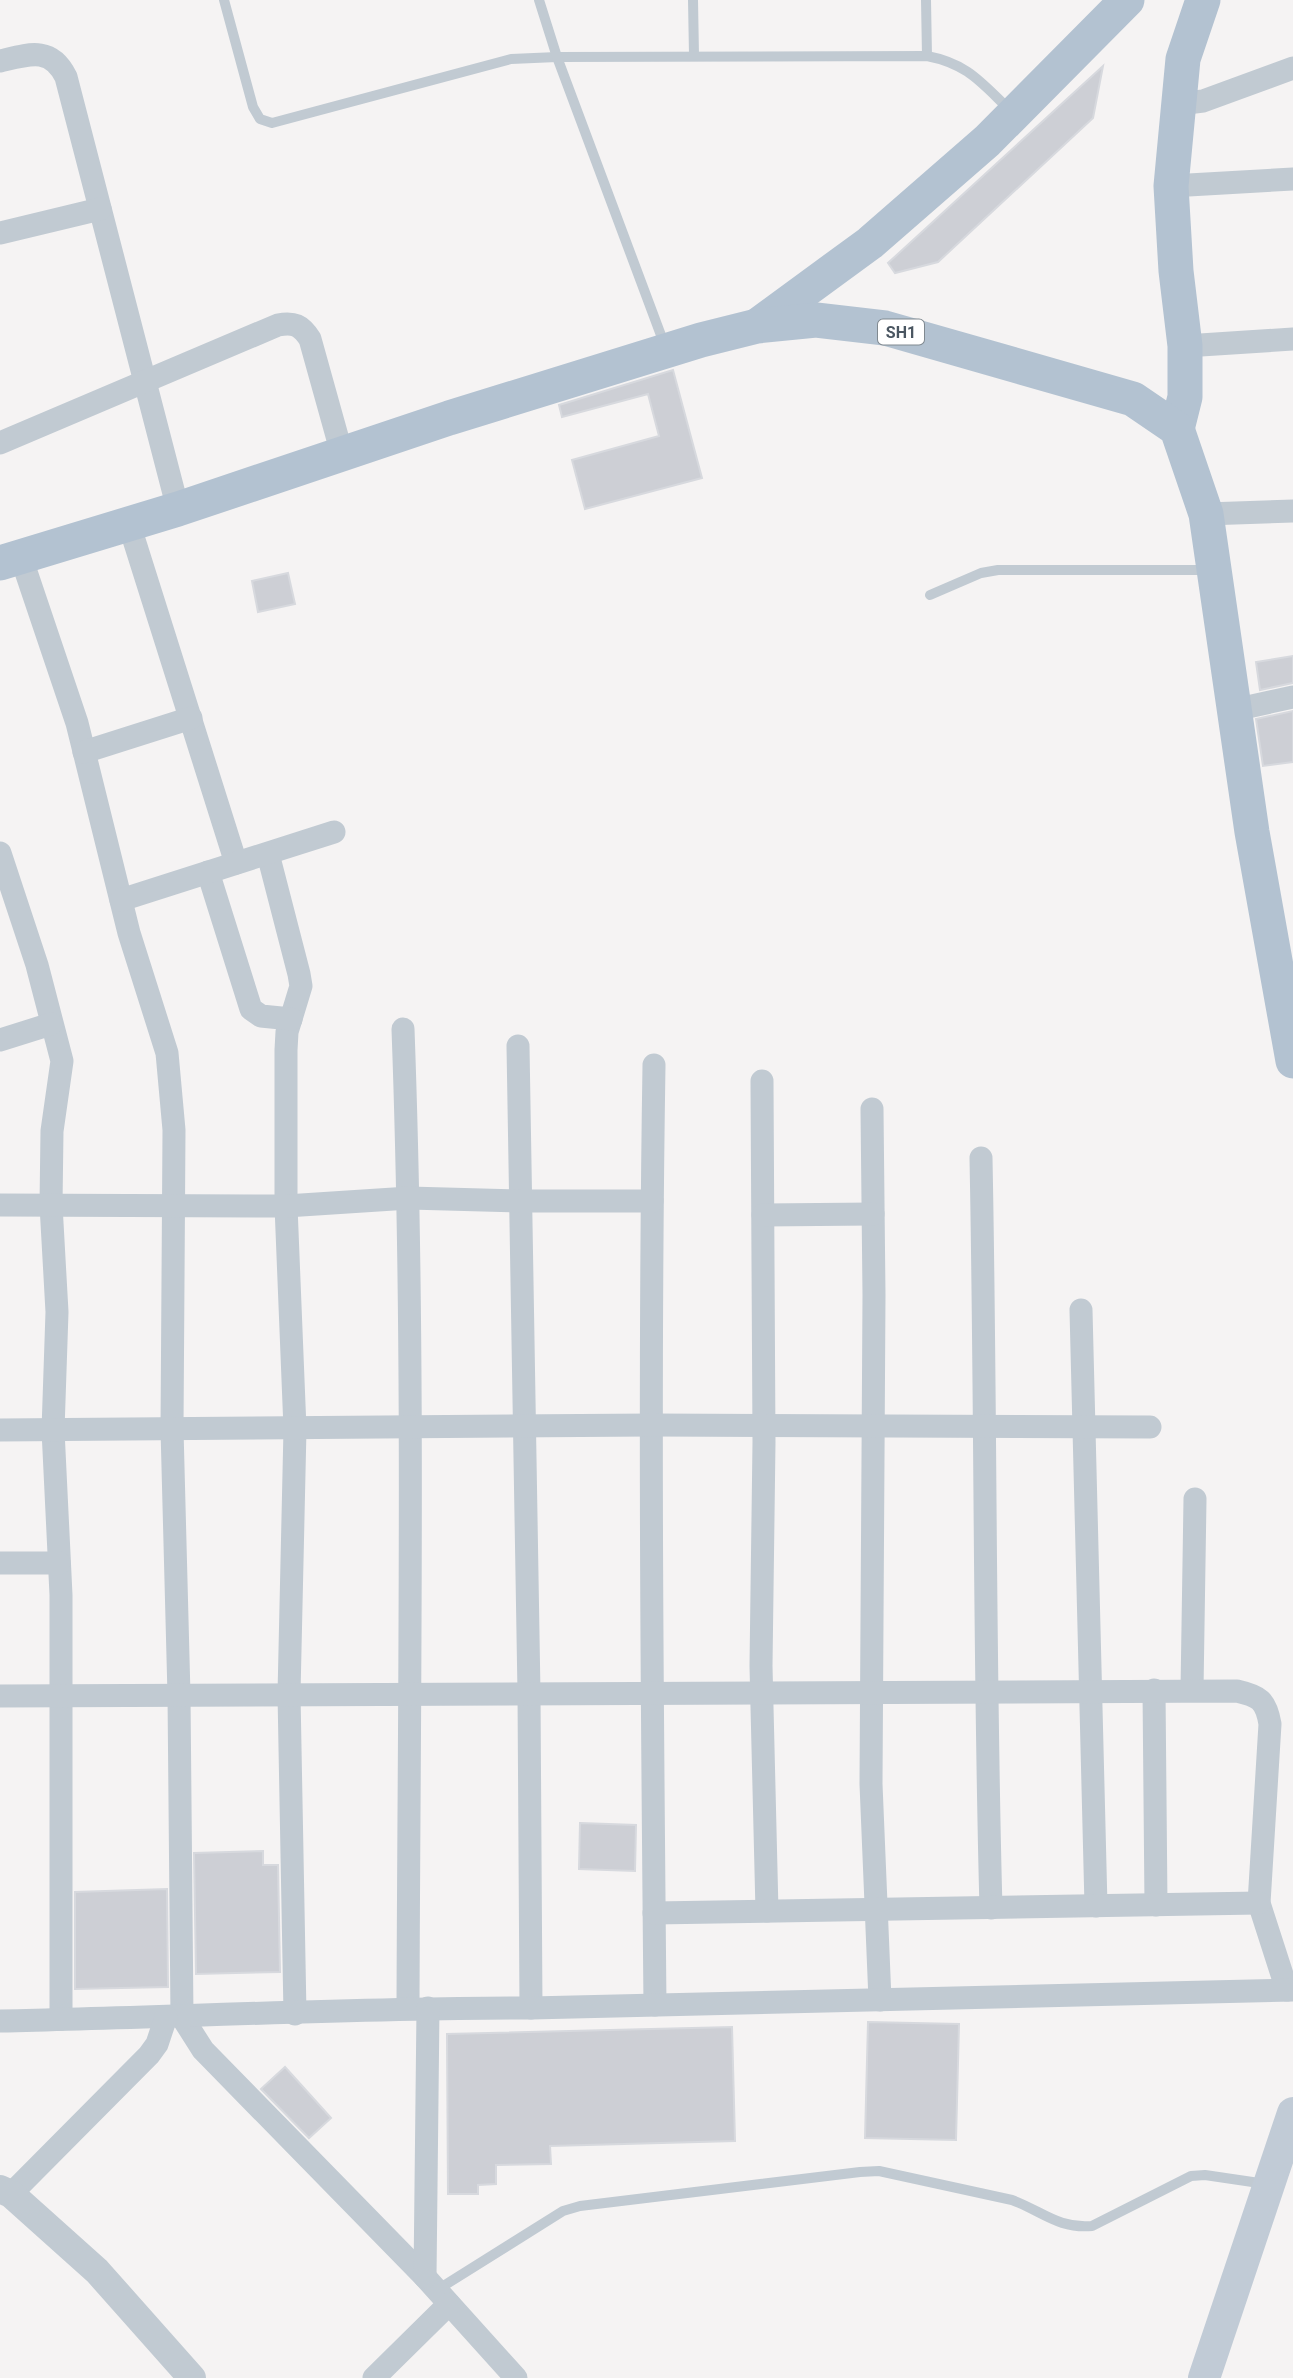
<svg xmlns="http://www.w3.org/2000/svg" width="1293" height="2378" font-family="Roboto,sans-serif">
<rect width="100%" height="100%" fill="#f5f3f3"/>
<g fill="#cdcfd5" stroke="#d7d9de" stroke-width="2">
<path d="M1103,66l-10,52 -155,144 -43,11 -7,-10z"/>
<path d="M673,370l29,108 -117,31 -13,-49 87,-24 -11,-42 -86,23 -3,-12z"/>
<path d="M288,573l7,31 -37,8 -6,-31z"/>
<path d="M1293,656v27l-33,7 -4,-28z"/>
<path d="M1293,711v51l-30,4 -7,-47z"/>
<path d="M580,1823l56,2 -1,46 -56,-2z"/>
<path d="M263,1851v14h15l2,107 -84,2 -2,-121z"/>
<path d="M167,1889l1,98 -93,2v-97z"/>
<path d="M868,2022l91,2 -3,116 -91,-2z"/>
<path d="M732,2027l3,114 -185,5 1,18 -55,1v19l-18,1v9h-30l-1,-160z"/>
<path d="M285,2067l46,51 -22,20 -48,-49z"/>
</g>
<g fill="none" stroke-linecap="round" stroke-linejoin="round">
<g stroke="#c1cad2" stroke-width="10">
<path d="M224,0l29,107 7,12 12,4 239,-64 46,-2 370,-1c42,8 55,28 85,56"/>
<path d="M539,0l18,57 108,289"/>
<path d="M693,0l1,55"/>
<path d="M926,0l1,56"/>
<path d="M930,595l51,-22 17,-3h213"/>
<path d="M437,2290l126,-79 17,-5 280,-34 19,-1 133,29c30,11 46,29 80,26l99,-50 14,-1 61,9"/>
</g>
<g stroke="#c1cad2" stroke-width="23">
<path d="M0,61c29,-7 51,-15 66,16l112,432"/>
<path d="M1179,104l24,-3 90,-33"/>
<path d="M1171,186l122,-7"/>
<path d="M0,233l100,-24"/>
<path d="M1185,346l108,-7"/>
<path d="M0,443l278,-118c16,-3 23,0 32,14l32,115"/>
<path d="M1206,514l87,-3"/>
<path d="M129,524l107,339"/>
<path d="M21,557l56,166 52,210 38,120 7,77 -2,299 7,266 3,322 21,33 222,227 91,101"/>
<path d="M1234,710l59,-13"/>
<path d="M84,752l107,-34"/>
<path d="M0,853l37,112 25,96 -10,70 -1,74 6,107 -4,118 8,165v424"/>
<path d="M268,854l31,120 2,12 -14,46 -1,18v156l9,223 -6,265 6,320"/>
<path d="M208,872l43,137 10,7 30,3"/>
<path d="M121,900l213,-68"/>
<path d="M403,1029c12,326 6,653 5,979"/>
<path d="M0,1040l51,-16"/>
<path d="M518,1046l11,647 2,315"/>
<path d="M654,1065c-5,313 -2,627 1,940"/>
<path d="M762,1081l2,361 -3,224 6,245"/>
<path d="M872,1109l2,186 -3,489 9,216"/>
<path d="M981,1158c5,250 3,500 10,750"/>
<path d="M0,1205l286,1 123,-8 112,3h131"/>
<path d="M763,1215l110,-1"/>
<path d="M1081,1310l15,596"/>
<path d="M0,1430l652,-5 498,2"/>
<path d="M0,1563h59"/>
<path d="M1154,1690l2,215"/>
<path d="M1192,1690l3,-191"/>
<path d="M0,1696l1237,-5c22,5 29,9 33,33l-11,179 28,87"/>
<path d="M654,1913l605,-10"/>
<path d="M0,2021c177,-4 354,-13 531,-13l762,-18"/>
<path d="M11,2194l138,-139 8,-11 9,-27"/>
<path d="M425,2277l3,-269"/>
<path d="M374,2378l75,-74"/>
</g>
<path stroke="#c1cad2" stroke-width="28" d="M0,2189l11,5 86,77 95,107"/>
<path stroke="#c1cbd6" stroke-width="32" d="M1204,2378l89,-265"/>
<g stroke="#b3c2d1" stroke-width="35">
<path d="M758,325l112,-82 117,-102 140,-141"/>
<path d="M1177,429l8,-32v-51l-9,-75 -5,-85 12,-127 20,-59"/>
<path d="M0,563l178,-54 271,-91 252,-78 56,-14 59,-6 69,8 248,71 44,30 29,85 46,318 41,229"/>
</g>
</g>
<g text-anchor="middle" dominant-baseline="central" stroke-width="7" stroke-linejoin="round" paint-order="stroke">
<rect fill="#fff" stroke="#808990" stroke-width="2" x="878" y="319.5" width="46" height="25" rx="5"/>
<g font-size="16" font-weight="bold" fill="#4a5661">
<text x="901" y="332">SH1</text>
</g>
</g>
</svg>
